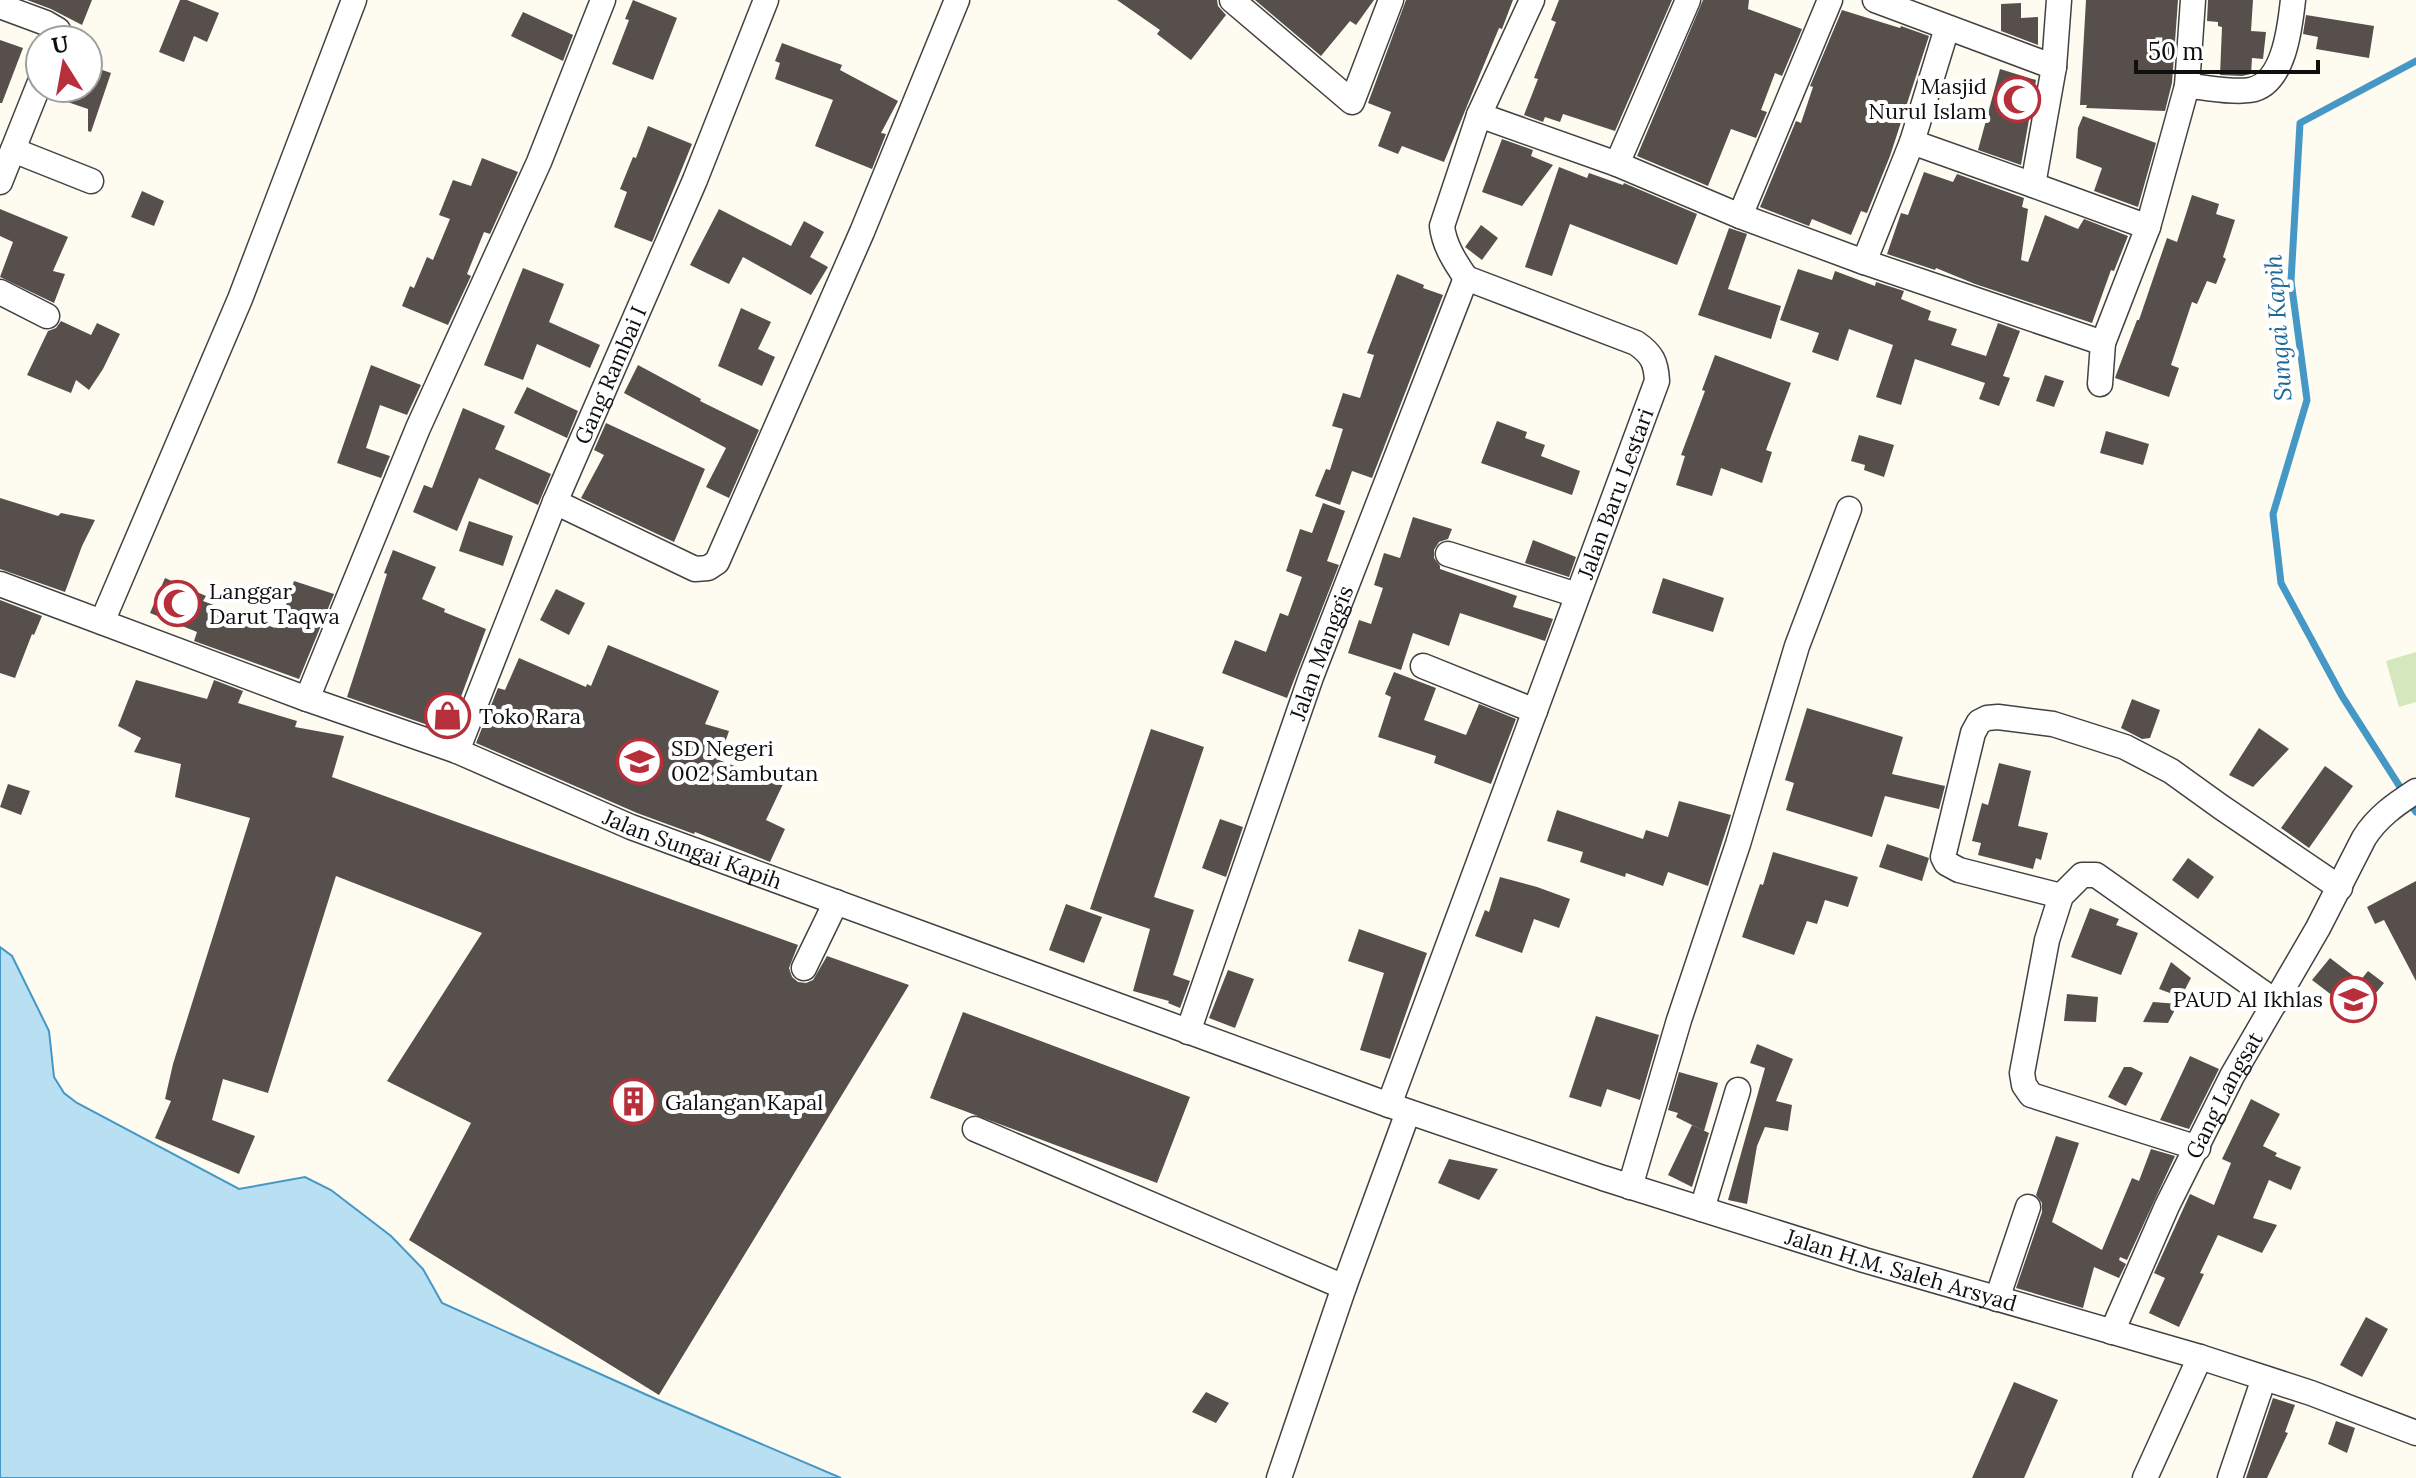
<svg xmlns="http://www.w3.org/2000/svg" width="2416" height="1478" font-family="Lora,serif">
<rect width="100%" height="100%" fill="#fefbf1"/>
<path fill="#d4e7bd" d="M2416,652v50l-17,5 -13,-46z"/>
<path fill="#b9dff2" stroke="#4597c5" stroke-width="2" d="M0,947l12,9 37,75 5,46 10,16 13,10 162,86 66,-12 26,13 60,46 32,33 19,34 214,96 185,79h-841z"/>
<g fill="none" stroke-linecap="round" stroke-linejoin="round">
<path stroke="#4597c5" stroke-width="7" d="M2416,61l-116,62 -9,158 16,119 -34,114 8,69 61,113 74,116"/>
</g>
<g fill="#574f4c">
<path d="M27,0h65l-10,25 -31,-16z"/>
<path d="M180,0h7l32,13 -12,29 -13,-6 -10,26 -25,-10z"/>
<path d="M633,0l44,18 -24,62 -41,-16 17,-44 -4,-1z"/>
<path d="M1117,0h100l1,6 8,9 -35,45 -34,-26 3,-4z"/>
<path d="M1255,0h119l-18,25 -6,-4 -29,35z"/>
<path d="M1406,0h107l-11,29 -3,-1 -55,134 -42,-16 -4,8 -20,-8 13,-34 -23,-9z"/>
<path d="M1559,0h113l-57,131 -52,-17 -3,8 -15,-5 -2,5 -19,-7 14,-36 -4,-1 22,-56 -5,-2z"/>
<path d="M1703,0h46l-1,9 54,20 -20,47 -7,-3 -14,37 6,2 -11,26 -25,-9 -23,57 -71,-30z"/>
<path d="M2086,0h92l-6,83 -7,28 -79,-3 1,-3h-7z"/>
<path d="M2208,0h45l-2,31 15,1 -3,27 -11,-1 -1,16 -9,2 -22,-1 2,-48 -4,-1v-4l-11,-1z"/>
<path d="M2021,3v15l17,-1v28l-37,-14v-27z"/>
<path d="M1842,10l58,18 1,-2 28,10 -39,120 -23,57 -6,-2 -10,24 -39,-16 -3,7 -49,-19 36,-86 5,2 12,-36 -3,-1z"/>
<path d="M523,12l50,23 -10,26 -52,-25z"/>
<path d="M2306,15l68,11 -5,32 -53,-9 2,-12 -15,-3z"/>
<path d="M0,40l23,8 -21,55h-2z"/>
<path d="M782,43l60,22 -2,5 58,31 -17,32 5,1 -14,35 -57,-23 18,-46 -58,-21 5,-16 -5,-2z"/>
<path d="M88,65l23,8 -20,59 -3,-1v-22l-38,-13 4,-8h34z"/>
<path d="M2000,69l36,11 -15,85 -43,-15z"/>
<path d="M2083,116l73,27 -18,64 -44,-16 8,-23 -26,-10 2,-30z"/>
<path d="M648,126l44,18 -40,98 -38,-15 13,-35 -7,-3 13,-32 3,1z"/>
<path d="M1502,139l31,11 -2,6 22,9 -31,41 -40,-14z"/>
<path d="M482,158l36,14 -28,62 -6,-2 -17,42 4,2 -23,49 -46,-19 8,-20 4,2 13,-31 6,3 17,-41 -11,-4 14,-35 18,6z"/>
<path d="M1559,167l28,11 2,-5 34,12 1,-2 73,31 -20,51 -107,-41 -18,52 -27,-9z"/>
<path d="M1924,172l29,10 4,-8 67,24 -2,9 6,2 -7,51 7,2 17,-47 33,14 6,-10 44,17 -14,35 -3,-1 -19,53 -117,-39 -39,-16 -1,2 -48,-16 14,-41 7,2z"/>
<path d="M142,191l22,10 -10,25 -23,-9z"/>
<path d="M2192,195l27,9 -3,10 19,6 -12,37 3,2 -10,25 -9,-3 -10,23 -5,-2 -21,63 8,3 -10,29 -54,-19 1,-3 21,-55h2l28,-82 10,4z"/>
<path d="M0,209l68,28 -15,34 12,3 -11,29 -54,-26 13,-35 -13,-6z"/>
<path d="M719,209l72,37 13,-25 20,11 -14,25 18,10 -17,28 -68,-38 -14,27 -39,-19z"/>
<path d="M1481,225l17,13 -16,22 -17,-13z"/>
<path d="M1729,228l18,6 -19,55 53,17 -10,33 -73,-24z"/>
<path d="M523,268l41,16 -15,38 51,23 -10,23 -53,-24 -14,36 -39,-15z"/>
<path d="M1798,269l34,11 3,-9 40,15 1,-4 28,9 -3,8 30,12 -3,9 29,9 -6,16 35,11 12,-33 22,8 -17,45 7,2 -11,28 -20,-7 6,-16 -70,-24 -14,46 -25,-8 17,-52 -44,-16 -11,32 -26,-9 7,-19 -39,-13z"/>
<path d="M1397,274l27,11 -1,3 20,7 -71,183 -20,-7 -12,34 -25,-9 11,-27 4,1 13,-41 -11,-3 11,-33 17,5 14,-43 -7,-2z"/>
<path d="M741,308l30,14 -13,27 17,8 -13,29 -44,-20z"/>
<path d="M61,321l30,14 6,-12 23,11 -17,35 -14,21 -13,-10 -5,13 -44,-18 21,-44 8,-3z"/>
<path d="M1715,355l76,28 -25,67 6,2 -10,31 -41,-15 -9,28 -36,-11 9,-29 -4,-1 24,-64 -3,-1z"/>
<path d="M371,365l50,20 -14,30 -27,-10 -14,43 24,8 -9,22 -44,-15z"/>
<path d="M638,365l63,34 -1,2 59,29 -30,68 -23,-11 20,-39 -102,-55z"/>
<path d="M2045,375l19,6 -10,26 -18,-6z"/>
<path d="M527,387l51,24 -11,27 -53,-25z"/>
<path d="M463,408l42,18 -10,23 56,25 -13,31 -59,-27 -22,53 -44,-19 11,-27 8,3z"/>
<path d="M1497,421l30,11 -2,6 20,7 -4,11 39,15 -8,24 -91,-32z"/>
<path d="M606,423l99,46 -31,73 -93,-44 23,-43 -10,-5z"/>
<path d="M2106,431l43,13 -6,21 -43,-12z"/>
<path d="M1859,435l35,10 -10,32 -20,-7 1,-5 -14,-4z"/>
<path d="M0,498l58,18 3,-3 34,7 -13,26 -17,46 -65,-23z"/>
<path d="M1323,503l22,8 -18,50 12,4 -52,133 -65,-25 13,-33 31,12 14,-39 8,3 14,-39 -16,-6 14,-42 12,4z"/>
<path d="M1413,517l39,12 -4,10 -9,3 -5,8v8l6,8v3l77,27 -4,11 40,12 -8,22 -85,-28 -11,33 -36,-13 -12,37 -53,-17 11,-33 12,4 12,-36 -9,-3 10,-32 16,5z"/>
<path d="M469,521l44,15 -10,30 -44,-15z"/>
<path d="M1533,540l43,17 -7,20 -44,-14z"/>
<path d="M393,550l43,17 -14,32 23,10 -1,3 42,17 -38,103 -101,-35 40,-123 -3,-1z"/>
<path d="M165,578l41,18 -3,5 72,27 3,-8 3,1 13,-40 40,13 -35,85 -105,-38 3,-9 -47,-19z"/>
<path d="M1663,578l61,20 -11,34 -61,-19z"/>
<path d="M556,589l29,14 -16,32 -29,-15z"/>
<path d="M0,600l42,16 -8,19 -2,-1 -17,44 -15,-5z"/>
<path d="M608,645l111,46 -14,33 24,7 -10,29 39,15 2,-4 24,11 -18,38 19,9 -15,33 -75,-30 -1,2 -57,-21 -161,-70 22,-55 7,2 14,-32 67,29 1,-3 4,2z"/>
<path d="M1394,672l42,16 -12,32 42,15 13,-31 37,15 -25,65 -57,-21 2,-7 -58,-19 13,-40 -6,-3z"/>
<path d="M136,680l71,19 7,-19 29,11 -5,12 59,18 -2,6 49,9 -12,41 466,168 -9,23 3,9 6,5 8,1 7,-3 14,-24 82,29 -250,410 -250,-155 62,-117 -84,-42 95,-148 -146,-57 -68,217 -45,-14 -11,41 43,16 -16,38 -84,-36 16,-37 -6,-2 8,-35 77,-246 -75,-21 6,-33 -47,-12 7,-14 -23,-12z"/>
<path d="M2132,699l28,11 -10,28 -8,1 -21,-11z"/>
<path d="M1807,708l96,29 -11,37 53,12 -6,23 -54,-13 -13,41 -86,-27 8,-27 -9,-3z"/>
<path d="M2259,728l30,21 -36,38 -24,-12z"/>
<path d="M1151,729l53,18 -50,150 40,13 -21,65 17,6 -10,27 -12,-5 1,-2 -36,-10 17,-62 -60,-20z"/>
<path d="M1999,763l32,8 -13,55 30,7 -7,27 -5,-2 -3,11 -55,-14 3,-12 -9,-2 10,-38 6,2z"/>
<path d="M2325,766l28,20 -44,62 -28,-20z"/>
<path d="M8,784l22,7 -9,24 -21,-8z"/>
<path d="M1679,801l52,14 -23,71 -40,-14 -5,14 -37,-13 -1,4 -45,-15 3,-10 -36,-11 10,-31 86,29 3,-9 22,7z"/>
<path d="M1220,819l23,8 -17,50 -24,-9z"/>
<path d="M1887,844l42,14 -7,23 -43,-14z"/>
<path d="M1773,852l85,25 -10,30 -23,-7 -8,24 -10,-3 -13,34 -52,-18 18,-53 3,1z"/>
<path d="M2188,858l26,19 -16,22 -26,-19z"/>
<path d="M1500,877l37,10 33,12 -11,29 -25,-9 -12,34 -47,-17 10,-26 4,2z"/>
<path d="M2416,881v100l-32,-61 -9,4 -8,-17z"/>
<path d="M1066,904l36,13 -18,46 -35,-13z"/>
<path d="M2090,908l29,11 -3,6 22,8 -17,42 -50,-18z"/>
<path d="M1359,929l68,24 -37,106 -30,-9 24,-77 -36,-12z"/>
<path d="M2330,958l30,23 8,-10 16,12 -26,32 -46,-35z"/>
<path d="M2171,962l20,16 -10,19 -22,-8z"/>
<path d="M1228,970l26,9 -19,49 -26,-10z"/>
<path d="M2067,994l31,3 -2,25 -32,-1z"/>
<path d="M2153,1002l25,2 -10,19 -25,-1z"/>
<path d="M963,1012l227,85 -33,86 -227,-85z"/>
<path d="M1596,1016l63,19 -19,65 -33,-11 -6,18 -32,-10z"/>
<path d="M1757,1044l36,15 -17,42 16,4 -4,26 -23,-4 -8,19 -10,58 -19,-4 37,-132 -15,-5z"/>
<path d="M2190,1056l29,13 -30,60 -29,-9z"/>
<path d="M2124,1067h7l12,6 -17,33 -18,-9z"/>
<path d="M1679,1072l39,11 -14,48 -28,-14 2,-4 -10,-3z"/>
<path d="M2251,1099l29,15 -17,32 14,7 -2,3 26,11 -10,23 -22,-10 -16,38 24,7 -15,28 -44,-18 -18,38 4,1 -25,53 -30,-14 16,-35 -11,-5 36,-79 24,11 17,-42 -9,-4z"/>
<path d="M1692,1125l17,8 -17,54 -24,-12z"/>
<path d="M2056,1136l23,7 -27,79 50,28 30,-72 7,3 12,-32 24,7 -48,104 -7,-3 -1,3 7,4 -7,14 -25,-11 -11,41 -67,-20 26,-76v-9l-6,-8z"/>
<path d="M1449,1159l49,10 -19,31 -41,-17z"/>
<path d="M2366,1317l22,12 -26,48 -22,-12z"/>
<path d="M2014,1382l44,18 -34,78h-52z"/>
<path d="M1206,1392l23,11 -13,20 -24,-11z"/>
<path d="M2273,1398l22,7 -10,27 3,1 -21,45h-21z"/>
<path d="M2336,1421l19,7 -8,25 -19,-9z"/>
</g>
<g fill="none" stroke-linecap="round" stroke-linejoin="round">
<defs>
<g id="minor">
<path d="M1232,0l120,102 39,-102"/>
<path d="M1875,0l179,67 5,-67"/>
<path d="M0,6l46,17 12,7 -2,10"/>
<path d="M2054,67l-21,118 115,42 -45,116 -3,41"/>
<path d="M2187,86c20,1 43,7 63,4 34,-5 40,-63 43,-90"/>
<path d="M1479,115l138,49 123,52 124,46"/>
<path d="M1912,142l35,-114"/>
<path d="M13,150l78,31"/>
<path d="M1617,164l71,-164"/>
<path d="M0,182l40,-100"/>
<path d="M2033,185l-121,-43 -48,120 239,81"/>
<path d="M1740,216l90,-216"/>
<path d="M2148,227l39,-141 6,-86"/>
<path d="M0,292l47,24"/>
<path d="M555,502l140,67 13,-1 9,-6 145,-330 95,-232"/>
<path d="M1448,554l129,41"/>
<path id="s1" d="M0,584l307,115 150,52 174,76 758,278 214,73 261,82 336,97 111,36 105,40"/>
<path d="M102,622l138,-323 114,-299"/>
<path d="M1423,666l112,45"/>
<path d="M307,699l111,-271 121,-266 64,-162"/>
<path id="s2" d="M457,751l98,-249 140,-322 71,-180"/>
<path d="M2061,896l-102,-26 -13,-7 -3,-6 30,-124 6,-11 8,-4 11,-1 55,7 72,23 46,24 50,36 119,81"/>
<path d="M804,968l32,-66"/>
<path id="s3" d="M1188,1032l123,-355 155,-399"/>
<path id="s4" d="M1389,1105l268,-724c-1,-19 -5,-27 -21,-38l-170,-65c-11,-16 -22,-33 -24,-52l37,-111 53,-115"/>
<path d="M975,1129l369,158"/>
<path d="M2198,1148l-167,-53 -7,-10 -2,-12 25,-133 14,-44 21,-21h14l180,127"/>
<path d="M1630,1187l49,-167 59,-176 59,-198 52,-137"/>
<path d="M1702,1209l36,-119"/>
<path d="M1997,1299l31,-92"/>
<path id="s5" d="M2112,1332l55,-126 65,-130 86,-148 46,-90c13,-21 32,-34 52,-47"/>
<path d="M1279,1478l65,-191 64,-175"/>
<path d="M2145,1478l55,-121"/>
<path d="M2230,1478l34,-100"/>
</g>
</defs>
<use href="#minor" stroke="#424242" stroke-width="27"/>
<use href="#minor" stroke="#fff" stroke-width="24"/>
</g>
<defs>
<symbol id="mosque-ring" viewBox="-11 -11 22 22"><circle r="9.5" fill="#fff" stroke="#b62f3b" stroke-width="1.5"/><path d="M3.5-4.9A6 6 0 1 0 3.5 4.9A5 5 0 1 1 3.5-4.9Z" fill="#b62f3b"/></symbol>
<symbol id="shop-ring" viewBox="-11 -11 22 22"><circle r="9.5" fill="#fff" stroke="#b62f3b" stroke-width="1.5"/><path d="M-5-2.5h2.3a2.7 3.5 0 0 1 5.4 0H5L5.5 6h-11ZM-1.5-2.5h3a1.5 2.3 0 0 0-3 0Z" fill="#b62f3b"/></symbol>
<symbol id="school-ring" viewBox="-11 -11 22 22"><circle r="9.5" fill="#fff" stroke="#b62f3b" stroke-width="1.5"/><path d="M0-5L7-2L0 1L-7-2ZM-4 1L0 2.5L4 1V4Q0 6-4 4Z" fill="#b62f3b"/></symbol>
<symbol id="building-ring" viewBox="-11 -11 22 22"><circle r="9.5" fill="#fff" stroke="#b62f3b" stroke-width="1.5"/><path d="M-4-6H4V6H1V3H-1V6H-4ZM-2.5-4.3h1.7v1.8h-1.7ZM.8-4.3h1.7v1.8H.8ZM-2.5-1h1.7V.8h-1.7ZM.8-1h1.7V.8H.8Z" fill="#b62f3b"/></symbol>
</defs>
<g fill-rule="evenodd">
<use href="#mosque-ring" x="1992" y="74" width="51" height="51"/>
<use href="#mosque-ring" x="152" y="578" width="51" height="51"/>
<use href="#shop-ring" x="422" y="690" width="51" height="51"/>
<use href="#school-ring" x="614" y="736" width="51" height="51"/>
<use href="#school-ring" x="2328" y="974" width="51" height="51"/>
<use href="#building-ring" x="608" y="1076" width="51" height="51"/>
</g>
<g text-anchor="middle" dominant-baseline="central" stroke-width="8" stroke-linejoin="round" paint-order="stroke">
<g font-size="22" fill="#0f0f0f" stroke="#fff" text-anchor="start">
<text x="1987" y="86" text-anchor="end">Masjid<tspan x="1987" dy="25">Nurul Islam</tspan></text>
<text x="209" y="591">Langgar<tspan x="209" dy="25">Darut Taqwa</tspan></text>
<text x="479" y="716">Toko Rara</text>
<text x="671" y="748">SD Negeri<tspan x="671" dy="25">002 Sambutan</tspan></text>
<text x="2323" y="999" text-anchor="end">PAUD Al Ikhlas</text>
<text x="665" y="1102">Galangan Kapal</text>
</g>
<g font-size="22" fill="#0f0f0f" stroke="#fff">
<text stroke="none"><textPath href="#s2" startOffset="406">Gang Rambai I</textPath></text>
<text stroke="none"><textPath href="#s4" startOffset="652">Jalan Baru Lestari</textPath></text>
<text stroke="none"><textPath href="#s3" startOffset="402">Jalan Manggis</textPath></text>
<text stroke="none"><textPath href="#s1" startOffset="742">Jalan Sungai Kapih</textPath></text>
<text stroke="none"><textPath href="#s5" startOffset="262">Gang Langsat</textPath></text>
<text stroke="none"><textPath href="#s1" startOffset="2022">Jalan H.M. Saleh Arsyad</textPath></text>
</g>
<g font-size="24" font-style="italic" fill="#1f6999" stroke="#fff">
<text transform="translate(2278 328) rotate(-94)">Sungai Kapih</text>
</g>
</g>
<g transform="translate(64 64) rotate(349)"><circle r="38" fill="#ffffff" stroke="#9f9f9f" stroke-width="2"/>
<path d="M0-6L14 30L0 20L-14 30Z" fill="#b62f3b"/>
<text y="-12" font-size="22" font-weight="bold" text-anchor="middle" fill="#0f0f0f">U</text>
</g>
<path d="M2136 60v12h182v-12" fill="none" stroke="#0f0f0f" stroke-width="4"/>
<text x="2148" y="60" font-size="24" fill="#0f0f0f" stroke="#ffffff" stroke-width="6" paint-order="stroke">50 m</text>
</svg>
